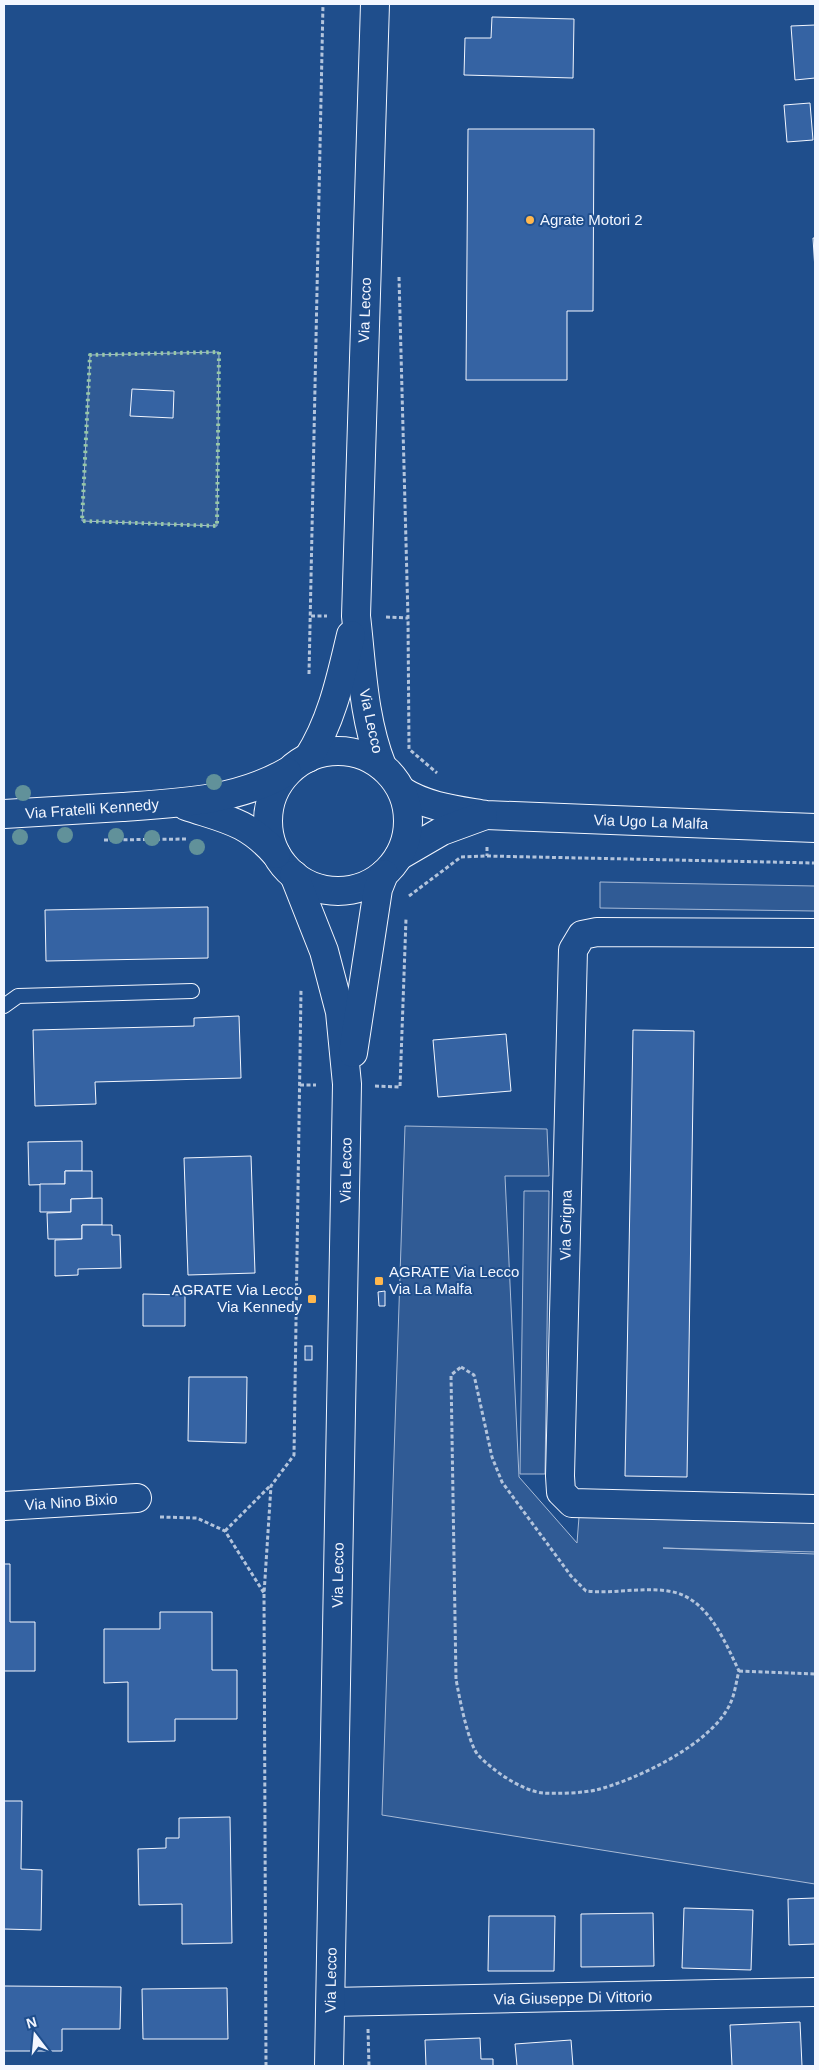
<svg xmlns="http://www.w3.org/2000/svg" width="819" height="2070" viewBox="0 0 819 2070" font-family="Helvetica,sans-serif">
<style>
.built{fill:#305b95;stroke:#a8bbd7}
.building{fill:#3563a3;stroke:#f2f6ff}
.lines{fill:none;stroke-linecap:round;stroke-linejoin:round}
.service-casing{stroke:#f2f6ff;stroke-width:16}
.minor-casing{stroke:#f2f6ff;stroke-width:30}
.tertiary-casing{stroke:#f2f6ff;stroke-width:30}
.path{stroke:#b3c4dc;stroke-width:3;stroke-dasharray:4 2.5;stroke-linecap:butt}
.service{stroke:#1f4e8c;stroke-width:14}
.minor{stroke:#1f4e8c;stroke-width:28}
.tertiary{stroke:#1f4e8c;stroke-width:28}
.hedge{stroke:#97c8a6;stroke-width:4;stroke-dasharray:2.5 4;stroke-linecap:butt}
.tree{fill:#61919a}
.poi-dot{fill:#ffb74d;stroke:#1f4e8c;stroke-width:2}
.labels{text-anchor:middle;stroke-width:4;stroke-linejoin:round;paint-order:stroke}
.poi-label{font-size:15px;fill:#f2f6ff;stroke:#1f4e8c;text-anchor:start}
.street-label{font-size:15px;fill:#f2f6ff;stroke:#1f4e8c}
</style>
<rect width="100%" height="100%" fill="#1f4e8c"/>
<!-- built -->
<g class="built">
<polygon points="219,352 217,526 82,521 90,355"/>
<polygon points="600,882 815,886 815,911 600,908"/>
<polygon points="405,1126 547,1129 549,1176 505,1176 519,1477 577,1543 579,1517 815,1522 815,1552 663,1548 815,1554 815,1884 382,1815"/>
<polygon points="524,1191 549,1191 545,1474 520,1474"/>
</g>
<!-- building -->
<g class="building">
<polygon points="492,17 574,19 573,78 464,75 465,38 491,38"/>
<polygon points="815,25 815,78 795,80 791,26"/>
<polygon points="810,103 813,140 787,142 784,105"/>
<polygon points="468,129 594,129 593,311 567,311 567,380 466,380"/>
<polygon points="813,238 815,238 815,270"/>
<polygon points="132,389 174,391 173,418 130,416"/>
<polygon points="208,907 208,958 46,961 45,910"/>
<polygon points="239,1016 241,1078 95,1082 96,1104 35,1106 33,1030 194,1026 194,1018"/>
<polygon points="633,1030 694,1031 687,1477 625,1476"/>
<polygon points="506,1034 511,1091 438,1097 433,1040"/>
<polygon points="82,1141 82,1171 65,1171 65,1184 29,1185 28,1142"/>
<polygon points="251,1156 255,1273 188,1275 184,1158"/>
<polygon points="65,1171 92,1171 92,1198 71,1199 71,1212 40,1212 40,1184 65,1184"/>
<polygon points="102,1198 102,1225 82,1225 82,1239 48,1239 47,1213 71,1212 71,1199"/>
<polygon points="82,1225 112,1225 112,1235 120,1235 121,1268 78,1269 78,1275 55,1276 55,1240 82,1239"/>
<polygon points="385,1291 385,1306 379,1306 378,1292"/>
<polygon points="143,1294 185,1295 185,1326 143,1326"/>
<rect x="305" y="1346" width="7" height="14"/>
<polygon points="189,1377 247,1377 246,1443 188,1441"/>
<polygon points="4,1564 10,1564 10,1622 35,1622 35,1671 4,1671"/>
<polygon points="160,1612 212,1612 212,1670 237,1670 237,1719 175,1719 175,1741 128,1742 128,1682 104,1683 104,1629 160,1629"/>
<polygon points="4,1801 22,1801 21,1869 42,1870 41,1930 4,1929"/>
<polygon points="230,1817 232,1943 182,1944 182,1904 139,1905 138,1849 166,1848 166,1838 179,1838 179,1818"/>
<polygon points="815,1898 815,1944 789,1945 788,1899"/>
<polygon points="684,1908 753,1910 751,1970 682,1968"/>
<polygon points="653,1913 654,1966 581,1967 581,1914"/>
<polygon points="489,1916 555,1916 554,1971 488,1971"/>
<polygon points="4,1986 121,1987 120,2029 62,2029 62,2051 4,2051"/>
<polygon points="227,1988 228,2039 143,2039 142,1989"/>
<polygon points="800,2022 802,2066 732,2066 730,2025"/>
<polygon points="480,2038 481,2059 493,2059 493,2066 426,2066 425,2040"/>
<polygon points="571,2040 573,2066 517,2066 515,2044"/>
</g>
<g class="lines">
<!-- service casing -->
<g class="service-casing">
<polyline id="service" points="4,1006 18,996 192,991"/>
</g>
<!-- minor casing -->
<g class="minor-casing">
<g id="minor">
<path d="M402,791C427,807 457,810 486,815L815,828"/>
<polyline points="399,856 442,831 483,816"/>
<polyline points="815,933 597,932 582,935 573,950 560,1476 561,1492 572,1503 815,1509"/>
<polyline points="4,1506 137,1498"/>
<polyline points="331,2002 815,1992"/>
</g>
</g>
<!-- tertiary casing -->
<g class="tertiary-casing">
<g id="tertiary">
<path d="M375,4L356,616C362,667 363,718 382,766"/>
<circle cx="338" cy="821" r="70"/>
<path d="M308,758C332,721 341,677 351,635"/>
<path d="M186,806C225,819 247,821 276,854"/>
<path d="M4,814C43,812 82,809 122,807C179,803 236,801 287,772"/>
<polyline points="294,875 324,951 340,1012 347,1084 329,2066"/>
<polyline points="353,1053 378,889 384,874"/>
</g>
</g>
<!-- path -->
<g class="path">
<polyline points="399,277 408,618 409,749 437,773"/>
<polyline points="311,616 327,616"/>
<polyline points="386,617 408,618"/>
<polyline points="309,674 323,4"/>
<polyline points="104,840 186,839"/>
<polyline points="487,847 487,856"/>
<polyline points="409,896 461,857 487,856 815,863"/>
<polyline points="300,1085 316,1085"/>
<polyline points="375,1086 400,1087 406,919"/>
<path d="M461,1367L474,1375L492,1457L502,1482L571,1576L586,1591C613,1594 642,1587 668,1591C707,1596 724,1640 739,1671C736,1682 735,1694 730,1704C712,1744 636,1780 596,1790C583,1793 556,1794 543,1793C522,1791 492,1770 478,1755C468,1743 459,1696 456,1679L451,1375Z"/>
<polyline points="160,1517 197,1518 225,1531 264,1593"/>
<polyline points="225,1531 270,1486"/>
<polyline points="739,1671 815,1674"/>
<polyline points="368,2029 369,2066"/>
<polyline points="266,2066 264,1594 271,1486 294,1455 301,990"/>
</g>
<!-- service -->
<use href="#service" class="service"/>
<!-- minor -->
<use href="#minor" class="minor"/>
<!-- tertiary -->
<use href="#tertiary" class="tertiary"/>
<!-- hedge -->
<polygon class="hedge" points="219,352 217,526 82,521 90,355"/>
</g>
<!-- trees -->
<g class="tree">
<circle cx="214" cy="782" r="8"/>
<circle cx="23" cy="793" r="8"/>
<circle cx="65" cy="835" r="8"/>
<circle cx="116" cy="836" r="8"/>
<circle cx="20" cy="837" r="8"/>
<circle cx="152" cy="838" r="8"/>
<circle cx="197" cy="847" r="8"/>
</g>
<!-- markers -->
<g class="poi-dot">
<circle cx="530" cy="220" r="5"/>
<rect x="374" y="1276" width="10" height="10" rx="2.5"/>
<rect x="307" y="1294" width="10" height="10" rx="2.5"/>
</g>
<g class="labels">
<!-- poi labels -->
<g class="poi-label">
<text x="540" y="225">Agrate Motori 2</text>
<text x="389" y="1277">AGRATE Via Lecco<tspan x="389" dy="17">Via La Malfa</tspan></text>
<text x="302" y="1295" text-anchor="end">AGRATE Via Lecco<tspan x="302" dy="17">Via Kennedy</tspan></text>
</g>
<!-- street labels -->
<g class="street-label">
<text transform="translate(365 310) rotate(-88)" y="5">Via Lecco</text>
<text transform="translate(371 721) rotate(78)" y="5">Via Lecco</text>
<text transform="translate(92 809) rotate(-4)" y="5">Via Fratelli Kennedy</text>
<text transform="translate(651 822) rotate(2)" y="5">Via Ugo La Malfa</text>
<text transform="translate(346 1170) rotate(-89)" y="5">Via Lecco</text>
<text transform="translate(566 1225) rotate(-89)" y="5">Via Grigna</text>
<text transform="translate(71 1502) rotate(-4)" y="5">Via Nino Bixio</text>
<text transform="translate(338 1575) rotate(-89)" y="5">Via Lecco</text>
<text transform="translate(331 1980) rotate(-89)" y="5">Via Lecco</text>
<text transform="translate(573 1998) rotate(-1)" y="5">Via Giuseppe Di Vittorio</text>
</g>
</g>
<!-- border -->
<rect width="819" height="2070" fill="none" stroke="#f2f6ff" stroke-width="10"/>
<!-- north arrow -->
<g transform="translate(35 2035) rotate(344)" stroke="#1f4e8c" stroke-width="4" paint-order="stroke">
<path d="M0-4L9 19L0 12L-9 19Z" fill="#f2f6ff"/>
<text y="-8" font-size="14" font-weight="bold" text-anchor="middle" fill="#f2f6ff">N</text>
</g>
</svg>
